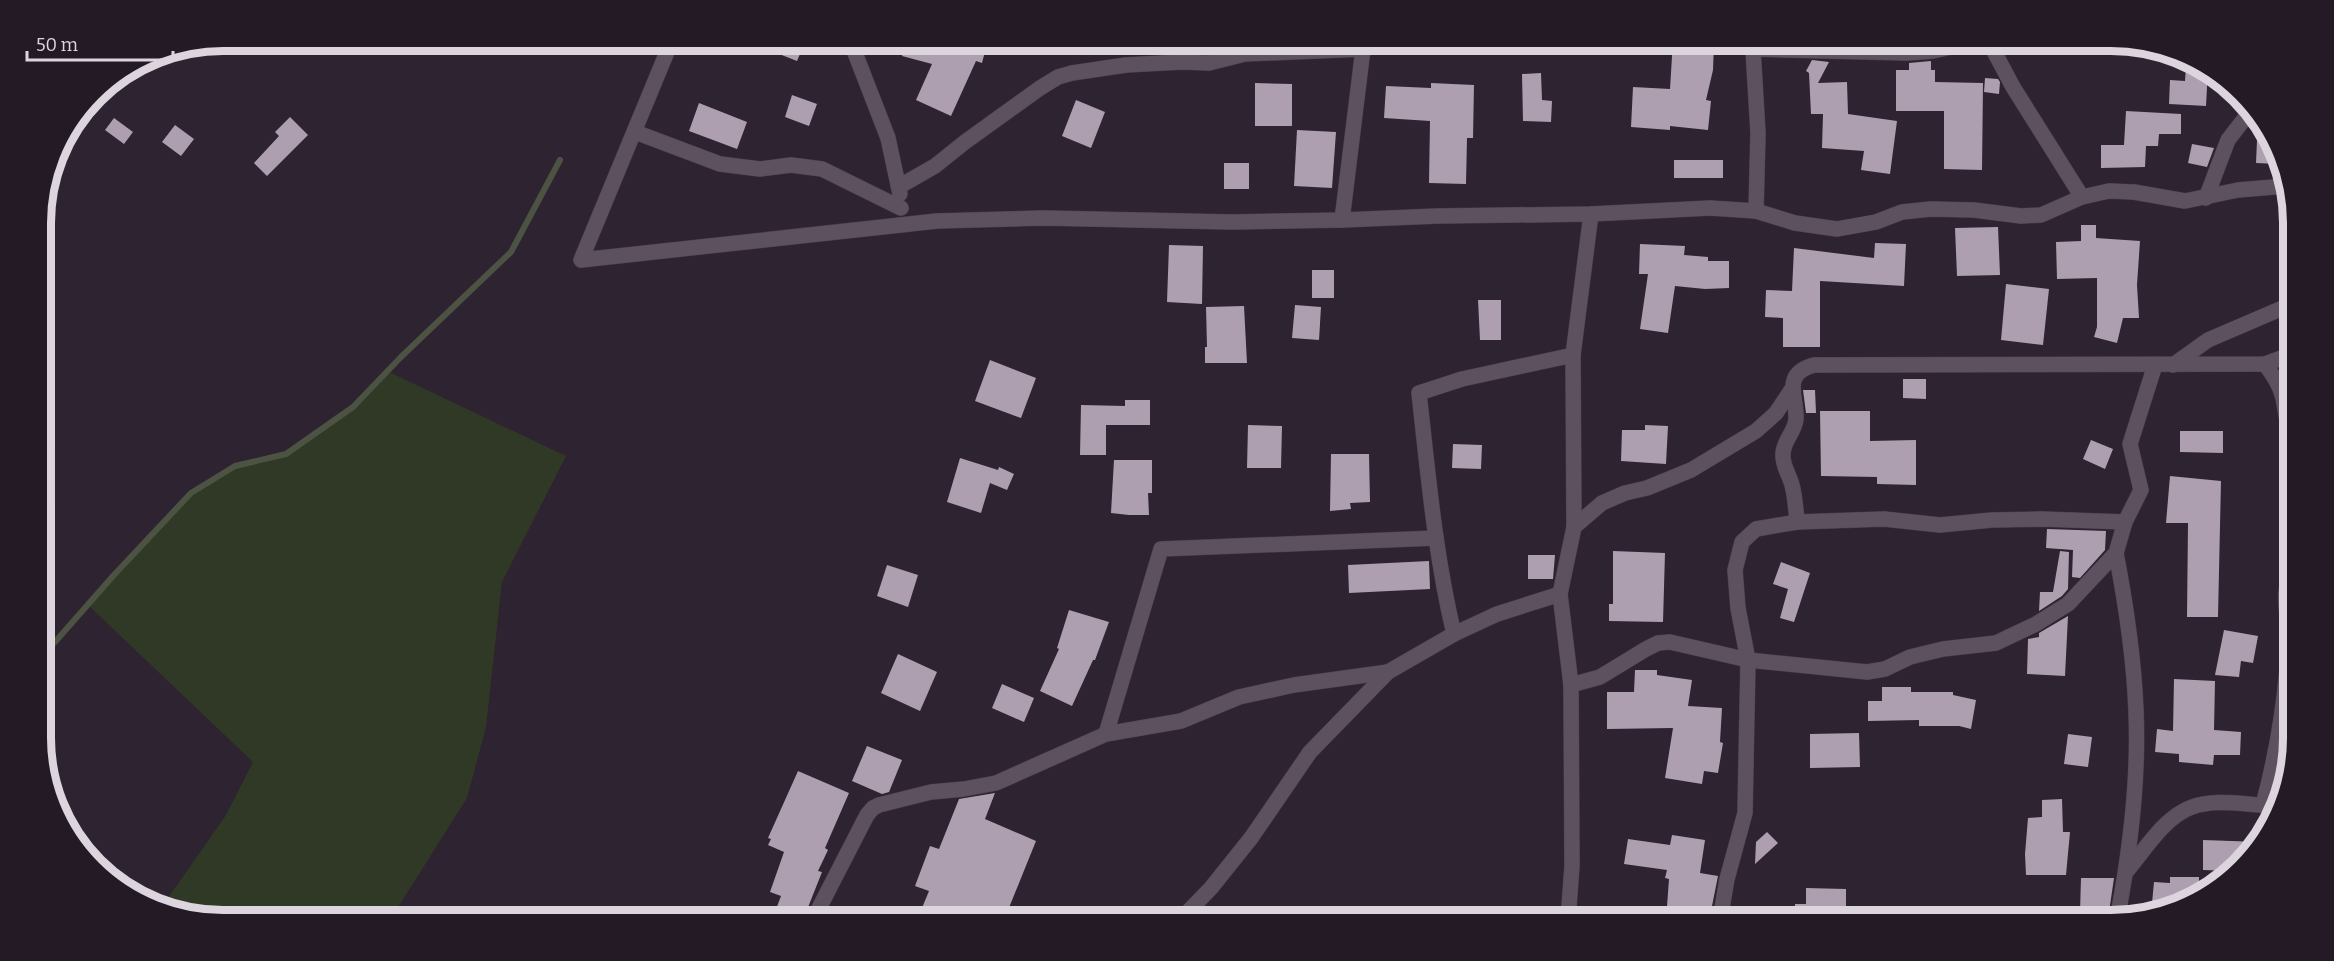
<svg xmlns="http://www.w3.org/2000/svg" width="2334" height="961" viewBox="0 0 2334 961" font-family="Bitter,serif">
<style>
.green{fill:#303926}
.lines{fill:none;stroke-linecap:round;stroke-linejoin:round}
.stream{stroke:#4d5343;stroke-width:6}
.building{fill:#ad9faf}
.street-casing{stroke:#49404b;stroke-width:16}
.street{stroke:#5d515f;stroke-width:15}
.rim{fill:none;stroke:#dcd5dd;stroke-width:8}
</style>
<rect width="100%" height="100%" fill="#2e2330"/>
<!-- green -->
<polygon class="green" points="387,371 566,456 502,582 486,727 467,798 390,920 223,920 164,911 161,908 226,815 253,762 88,605 191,493 235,466 286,454 353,407"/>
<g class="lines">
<!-- stream -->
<polyline class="stream" points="43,651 55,642 113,576 191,493 235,466 286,454 353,407 401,357 511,252 560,160"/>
</g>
<!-- building -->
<g class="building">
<polygon points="779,40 806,40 797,61 774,52"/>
<polygon points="907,40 988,40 982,63 976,61 951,116 916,100 932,64 902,56"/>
<polygon points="1673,40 1714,43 1713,70 1706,100 1711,101 1708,130 1670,126 1670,130 1631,127 1633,87 1670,89"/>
<polygon points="1812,60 1829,62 1818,83 1847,82 1848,114 1897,121 1890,174 1861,170 1864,151 1822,148 1823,114 1811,114 1809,73 1806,71"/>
<polygon points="1931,61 1931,70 1935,70 1935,82 1983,83 1982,170 1944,169 1944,111 1896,111 1896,70 1909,70 1909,63"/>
<polygon points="2186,66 2208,69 2206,106 2169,104 2170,80 2185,81"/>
<polygon points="1541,73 1542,100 1552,101 1551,122 1523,121 1522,74"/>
<polygon points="1985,78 1998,79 2000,82 1999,94 1984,92"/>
<polygon points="1255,83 1292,84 1292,126 1255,126"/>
<polygon points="1431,83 1474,85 1473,138 1467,138 1466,184 1429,183 1430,121 1384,118 1386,86 1431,88"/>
<polygon points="792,95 817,104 809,126 785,117"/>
<polygon points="1076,100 1105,112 1091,148 1062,136"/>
<polygon points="699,103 747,122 737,149 689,131"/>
<polygon points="2126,111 2181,114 2181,134 2159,134 2158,146 2146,146 2145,167 2101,168 2101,145 2124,145"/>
<polygon points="290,117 308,135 267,176 254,163 279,136 275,132"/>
<polygon points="2258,117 2270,147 2277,164 2256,163"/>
<polygon points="114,118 133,132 124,144 105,130"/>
<polygon points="175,125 194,139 181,156 162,142"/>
<polygon points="1297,130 1336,132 1332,188 1294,186"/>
<polygon points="2192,144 2214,148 2207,167 2188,163"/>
<rect x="1674" y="160" width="49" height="18"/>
<rect x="1224" y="163" width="25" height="26"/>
<polygon points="2081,225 2096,225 2096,238 2140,241 2137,285 2139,318 2123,318 2117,343 2094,337 2097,327 2097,278 2057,279 2056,242 2081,241"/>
<polygon points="1998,227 2000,275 1957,276 1955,228"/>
<polygon points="1875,243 1906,244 1904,286 1820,281 1820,347 1783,347 1783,318 1765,317 1766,290 1792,291 1794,248 1874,258"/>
<polygon points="1640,244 1685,246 1684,255 1708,257 1708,261 1729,261 1729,288 1705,289 1675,286 1668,333 1640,329 1648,274 1639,274"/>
<polygon points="1169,245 1203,246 1202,304 1167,302"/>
<rect x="1312" y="270" width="22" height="28"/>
<polygon points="2006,284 2049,289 2043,345 2001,340"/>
<polygon points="1478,300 1501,300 1501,340 1480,340"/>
<polygon points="1295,305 1321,307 1319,340 1292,338"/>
<polygon points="1244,306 1247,363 1205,363 1205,347 1207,347 1206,307"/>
<polygon points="990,360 1036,378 1021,418 975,401"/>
<polygon points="1903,379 1926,379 1926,399 1903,398"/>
<polygon points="1803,390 1815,390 1816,413 1806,413"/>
<polygon points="1125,400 1150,400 1150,425 1106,425 1106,455 1080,455 1081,405 1125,406"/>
<polygon points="1820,411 1870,411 1870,441 1916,440 1916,485 1877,484 1877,477 1821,476"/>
<polygon points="1248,425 1282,426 1281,468 1247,468"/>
<polygon points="1645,425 1668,426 1666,464 1621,461 1622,430 1645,430"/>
<polygon points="2180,431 2223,431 2223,453 2180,452"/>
<polygon points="2091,440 2113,449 2105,469 2083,459"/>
<polygon points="1453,444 1482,445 1481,469 1452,468"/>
<polygon points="1331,454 1369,454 1370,502 1350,503 1351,509 1330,511"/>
<polygon points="960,458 998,470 999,467 1014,474 1007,490 990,483 981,513 947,502"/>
<polygon points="1114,460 1152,460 1152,493 1148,493 1149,515 1129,515 1111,513"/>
<polygon points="2170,476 2221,481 2218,617 2187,617 2188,523 2166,523"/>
<polygon points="2047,529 2106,531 2105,550 2080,578 2072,577 2073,550 2046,548"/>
<polygon points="1613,551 1665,553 1663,622 1609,621 1609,604 1613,604"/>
<polygon points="2060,551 2069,552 2068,589 2062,596 2039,611 2040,592 2053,592"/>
<polygon points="1528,555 1555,555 1553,579 1528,579"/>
<polygon points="1429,561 1430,589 1349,593 1348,565"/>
<polygon points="1781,562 1810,573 1794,622 1780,618 1788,589 1773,584"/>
<polygon points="887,565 918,575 908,607 877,596"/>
<polygon points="1069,610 1109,622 1095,660 1093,660 1072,706 1040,691 1059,649 1057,648"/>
<polygon points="2068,616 2065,676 2027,674 2028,639 2039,637 2039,633"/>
<polygon points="2224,630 2258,636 2253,663 2241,661 2239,677 2215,675"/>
<polygon points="898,654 937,672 920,711 881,693"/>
<polygon points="1635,670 1657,670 1657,675 1692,680 1688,706 1722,708 1720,742 1723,743 1718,773 1704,771 1702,784 1665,778 1673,728 1607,729 1607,692 1634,692"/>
<polygon points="2174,679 2215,681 2214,730 2241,732 2240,755 2214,755 2213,765 2179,762 2179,754 2155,752 2157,729 2173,731"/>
<polygon points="1002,684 1034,698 1024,722 992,708"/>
<polygon points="1882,687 1911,687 1911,692 1953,692 1953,695 1976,700 1971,729 1959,726 1919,726 1919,720 1868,721 1868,701 1882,701"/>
<polygon points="1859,733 1860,767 1810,768 1810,734"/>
<polygon points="2068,734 2092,737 2088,767 2064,764"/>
<polygon points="867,746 902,760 889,792 882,794 852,781"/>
<polygon points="798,771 849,793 825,848 828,850 818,871 822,872 803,920 772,920 781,896 770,892 784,852 768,845 771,839 768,838"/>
<polygon points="995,793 985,819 1036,841 1004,920 917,920 929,891 915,886 930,846 939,849 959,799"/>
<polygon points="2062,799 2063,832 2070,832 2066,875 2026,875 2025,854 2028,818 2042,817 2042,800"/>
<polygon points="1767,832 1778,843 1755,864 1756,842"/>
<polygon points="1672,835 1705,840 1700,873 1718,876 1712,906 1683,912 1682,920 1666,920 1669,879 1665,878 1667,870 1624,864 1628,839 1670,845"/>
<polygon points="2203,840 2260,842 2256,849 2234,871 2203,870"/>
<polygon points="2170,877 2199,877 2199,895 2170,911 2151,914 2154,882 2170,883"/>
<polygon points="2081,878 2114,878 2109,912 2080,912"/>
<polygon points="1806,888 1846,889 1846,920 1795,920 1795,904 1806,904"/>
</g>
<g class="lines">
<!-- street casing -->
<g class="street-casing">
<g id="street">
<polyline points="672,40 581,260 937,221 1043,218 1232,222 1342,220 1438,216 1591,214 1710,208 1756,211 1795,223 1837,229 1876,222 1902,212 1931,209 1974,210 2021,216 2041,215 2082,197 2109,191 2134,192 2185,201 2238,190 2286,186"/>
<polyline points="850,40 888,138 900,194"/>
<polyline points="1180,40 1182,62"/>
<polyline points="1988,40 2013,87 2082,197"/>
<polyline points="635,132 720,164 760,169 791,165 822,169 901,208"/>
<polyline points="900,186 935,166 965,142 1040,88 1058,77 1072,73 1126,65 1182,62 1209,63 1245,54 1363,49 1385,44 1390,40"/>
<polyline points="2206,198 2228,140 2252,109"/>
<polyline points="1756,211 1758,133 1753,49 1907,53 1933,51 1983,40"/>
<polyline points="1342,220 1363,49"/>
<path d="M2265,364C2273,375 2280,385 2283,398C2286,412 2286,424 2293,436"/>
<polyline points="2173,365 2208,340 2292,304"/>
<path d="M1797,522C1796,510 1795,496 1792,485C1789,474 1782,465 1783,454C1783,441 1795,432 1796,419C1797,396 1781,374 1814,365L2265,364L2292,354"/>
<polyline points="1574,527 1602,503 1625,493 1647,488 1691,470 1756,431 1776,413 1792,389"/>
<path d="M2116,553C2126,605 2134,658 2136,711C2139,780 2130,852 2117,920"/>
<path d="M1454,634C1435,555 1428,473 1419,393L1462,379L1573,355"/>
<polyline points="1571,685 1600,677 1646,649 1658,643 1670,642 1748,660 1867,672 1885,669 1910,657 1943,649 1996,643 2036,624 2068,604 2116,553 2125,522 2141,490 2130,444 2155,365"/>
<polyline points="1106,734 1161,549 1436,538"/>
<path d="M2126,872C2145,850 2164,817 2192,807C2214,799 2241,804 2263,805C2275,760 2283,716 2287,669C2288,657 2289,644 2289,633C2287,609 2281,592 2293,570"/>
<polyline points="813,920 867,815 873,808 879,805 931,792 964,789 996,783 1106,734 1181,721 1239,697 1294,685 1388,672 1454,634 1497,614 1560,594"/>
<polyline points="1180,920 1211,888 1251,838 1310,752 1388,672"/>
<polyline points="1568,920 1572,866 1571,685 1560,594 1574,527 1573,355 1591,214"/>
<polyline points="1720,920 1727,879 1745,813 1748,660 1738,608 1735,570 1742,542 1756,529 1797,522 1884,519 1940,525 1992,520 2042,519 2125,522"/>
</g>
</g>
<!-- street -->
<use href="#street" class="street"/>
</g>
<!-- crop -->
<path d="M0 0H2334V961H0ZM223 51H2111A172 172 0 0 1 2283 223V738A172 172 0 0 1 2111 910H223A172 172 0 0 1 51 738V223A172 172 0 0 1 223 51Z" fill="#241a26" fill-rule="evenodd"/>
<path class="rim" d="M223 51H2111A172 172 0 0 1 2283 223V738A172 172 0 0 1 2111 910H223A172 172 0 0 1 51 738V223A172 172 0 0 1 223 51Z"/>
<!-- scale -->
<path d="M27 51v9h146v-9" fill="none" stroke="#dcd5dd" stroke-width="3"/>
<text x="36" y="51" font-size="18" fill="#dcd5dd" stroke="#241a26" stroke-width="4.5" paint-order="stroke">50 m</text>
</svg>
